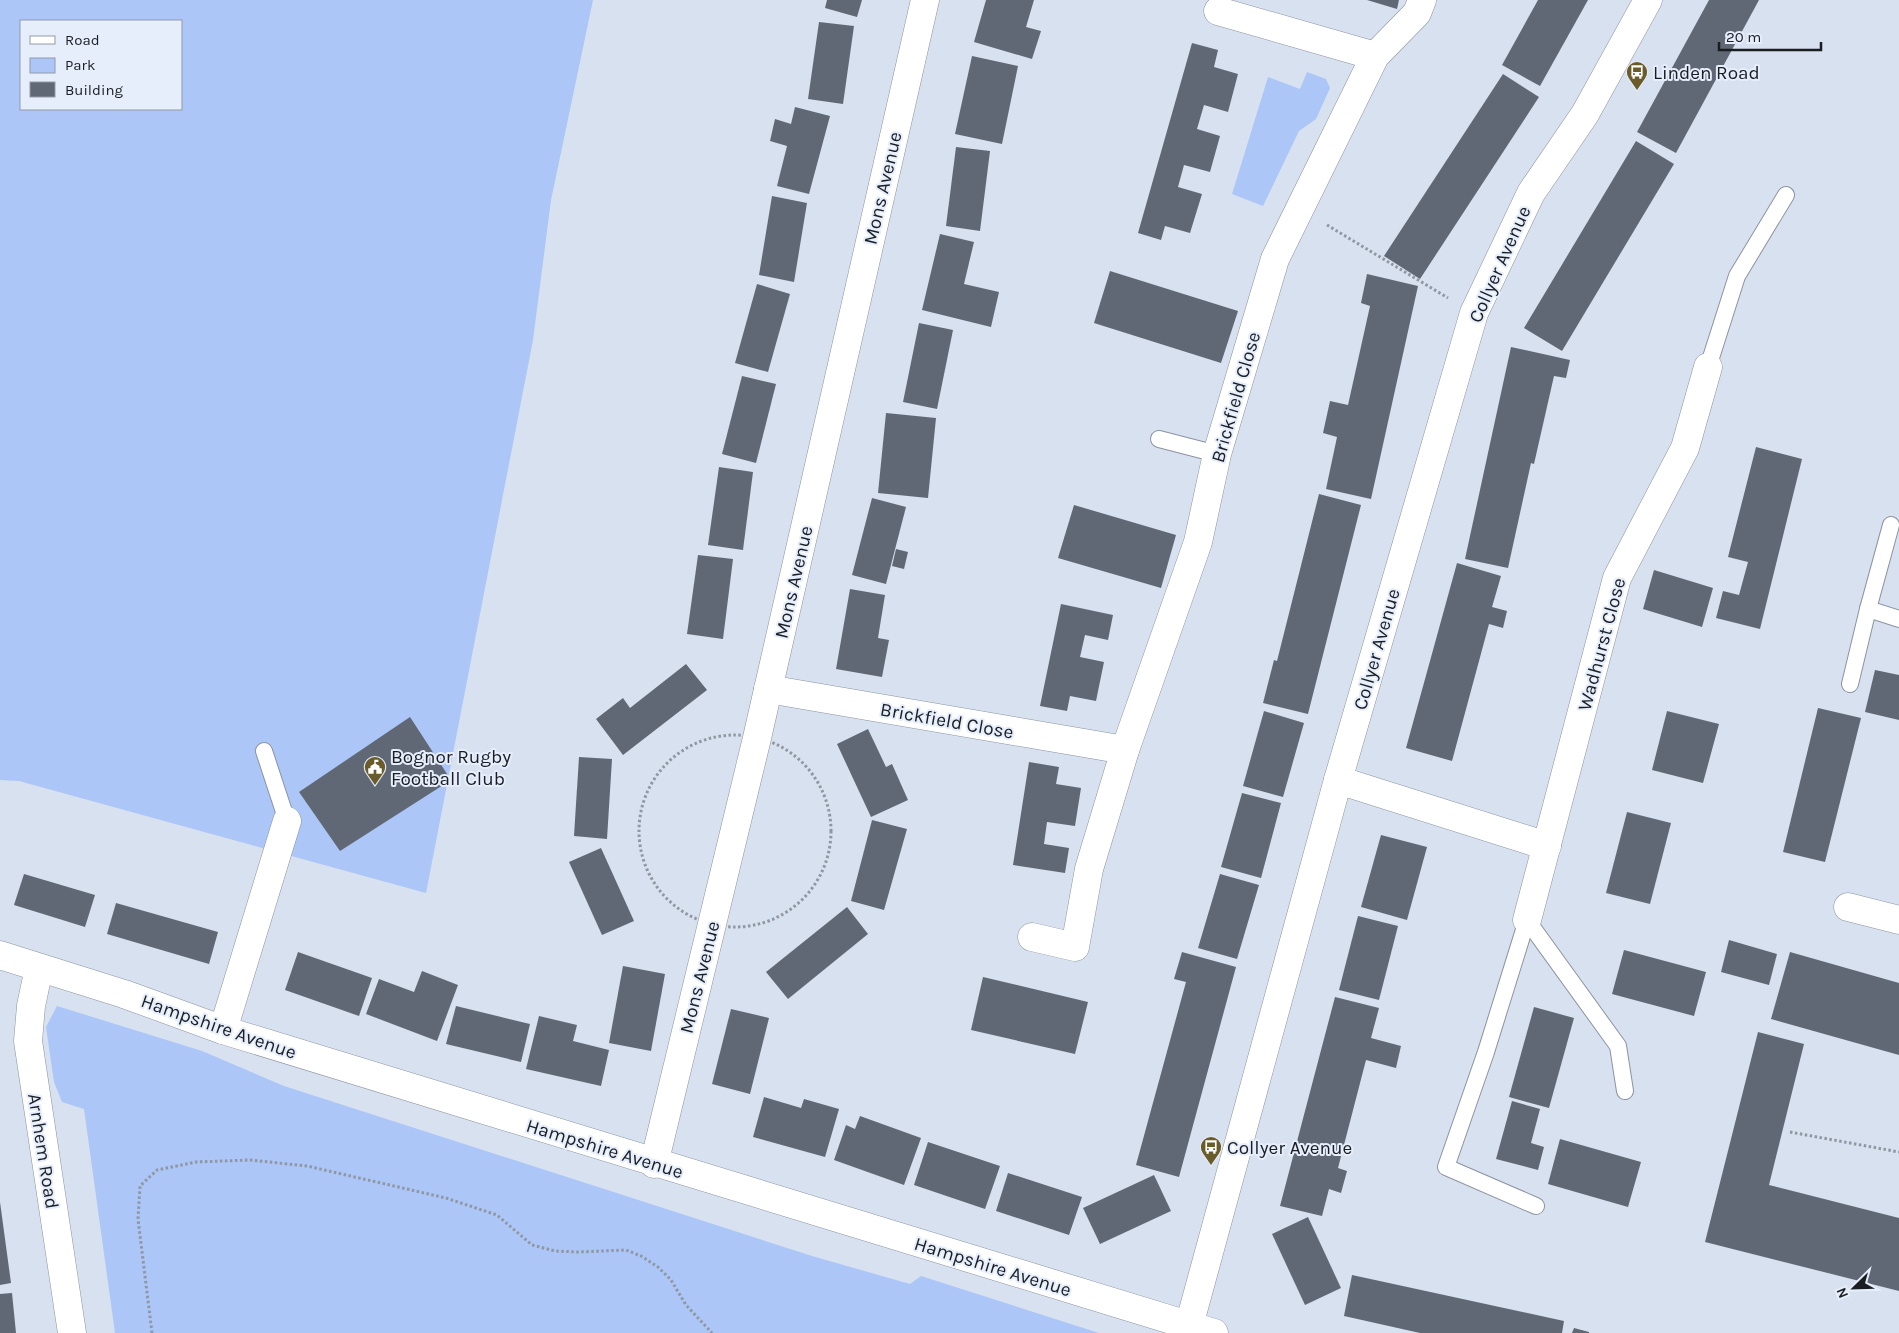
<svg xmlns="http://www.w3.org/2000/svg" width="1899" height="1333" viewBox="0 0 1899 1333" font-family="Karla,sans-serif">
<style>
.green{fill:#abc6f7;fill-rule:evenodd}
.building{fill:#616875}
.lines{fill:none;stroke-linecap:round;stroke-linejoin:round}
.lane-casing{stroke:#8c93a1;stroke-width:18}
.street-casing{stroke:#8c93a1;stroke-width:29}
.path{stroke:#9097a2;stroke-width:3;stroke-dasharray:2.5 2.5;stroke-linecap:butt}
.lane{stroke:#fff;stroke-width:16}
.street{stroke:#fff;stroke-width:28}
.labels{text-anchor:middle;stroke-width:4;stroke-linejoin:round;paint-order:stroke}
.poi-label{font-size:19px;fill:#1a1d22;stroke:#e6eefc;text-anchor:start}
.street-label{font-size:19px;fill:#1a1d22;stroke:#e6eefc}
</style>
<rect width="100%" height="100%" fill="#d8e1ef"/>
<!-- green -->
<g class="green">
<path d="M0,0H593L551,200L533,340L426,893L19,781L0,780ZM21,21H181V109H21Z"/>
<polygon points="1307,72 1326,79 1330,88 1316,119 1299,131 1263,206 1232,194 1268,77 1300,89"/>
<polygon points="57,1006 202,1051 284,1086 812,1256 910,1284 921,1276 1099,1333 115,1333 84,1109 62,1102 54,1082 46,1027"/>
</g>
<!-- building -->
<g class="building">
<polygon points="827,0 862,0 857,17 825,8"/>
<polygon points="986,0 1034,0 1026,27 1041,31 1032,59 974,42"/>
<polygon points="1367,0 1399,0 1397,9"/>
<polygon points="1538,0 1588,0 1540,86 1502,65"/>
<polygon points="1709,0 1759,0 1676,153 1637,132"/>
<polygon points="819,22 854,26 843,104 808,99"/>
<polygon points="1192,43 1218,50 1214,67 1238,74 1228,112 1204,105 1197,129 1220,136 1210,172 1184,165 1178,187 1202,194 1190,233 1165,226 1161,240 1138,233"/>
<polygon points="972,56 1018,66 1002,144 955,134"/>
<polygon points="1503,74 1539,97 1420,279 1384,256"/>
<polygon points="795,107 830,116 809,194 777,186 787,146 770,141 775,119 791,124"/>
<polygon points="1636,141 1674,164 1562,351 1524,328"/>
<polygon points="956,147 990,151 980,231 946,226"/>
<polygon points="772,196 807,203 794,282 759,275"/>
<polygon points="940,234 974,242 964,284 999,292 991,327 922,310"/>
<polygon points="1110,271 1238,311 1221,363 1094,323"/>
<polygon points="1367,274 1418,286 1371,499 1326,489 1337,437 1323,433 1330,401 1348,405 1370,306 1361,303"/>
<polygon points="757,284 790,294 768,372 735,363"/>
<polygon points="919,323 953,330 937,409 903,402"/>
<polygon points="1511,347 1570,360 1566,378 1554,376 1534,464 1531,463 1508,568 1465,559"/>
<polygon points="742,376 776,384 756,463 722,454"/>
<polygon points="886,413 936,418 928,498 878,493"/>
<polygon points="1756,447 1802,459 1760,629 1716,618 1723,591 1739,595 1748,562 1728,557"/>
<polygon points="719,467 753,472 743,550 708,545"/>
<polygon points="1319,494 1361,505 1308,714 1263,703 1274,660 1277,661"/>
<polygon points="872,498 906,507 886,584 852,575"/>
<polygon points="1074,505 1176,535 1161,588 1058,558"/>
<polygon points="896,549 908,552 904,569 892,566"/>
<polygon points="698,555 733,559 723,639 687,634"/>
<polygon points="1457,563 1501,576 1492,607 1507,611 1503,628 1489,624 1452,761 1406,748"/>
<polygon points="1654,570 1713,588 1702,627 1643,609"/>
<polygon points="850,589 885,595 878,638 889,640 882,677 836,669"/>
<polygon points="1061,604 1113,615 1108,640 1085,635 1080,657 1104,662 1096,701 1070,696 1067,711 1040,706"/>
<polygon points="686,664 707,690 623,755 596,719 623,698 630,708"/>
<polygon points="1875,670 1899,675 1899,720 1865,712"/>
<polygon points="1818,708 1861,718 1825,862 1783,852"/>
<polygon points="1264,711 1304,723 1283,797 1243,786"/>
<polygon points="1667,711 1719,724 1703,783 1652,770"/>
<polygon points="410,717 451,780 340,851 299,792"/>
<polygon points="868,729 886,767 892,764 908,800 871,817 837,744"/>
<polygon points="579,757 612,759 607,839 574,836"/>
<polygon points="1029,762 1059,767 1056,784 1081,788 1075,826 1047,822 1044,844 1069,848 1065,873 1013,865"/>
<polygon points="1242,793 1281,803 1261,878 1221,867"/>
<polygon points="1627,812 1671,823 1650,904 1606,893"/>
<polygon points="872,820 907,829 884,910 851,901"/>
<polygon points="1381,835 1427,847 1407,920 1361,907"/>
<polygon points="601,848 634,921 602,935 569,862"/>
<polygon points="24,874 95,895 85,927 14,905"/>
<polygon points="1220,874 1259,885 1237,959 1198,948"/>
<polygon points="116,903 218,932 209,964 107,934"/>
<polygon points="847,907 868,934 788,999 766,972"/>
<polygon points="1358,916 1398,926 1379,1000 1339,990"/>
<polygon points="1729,940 1777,954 1769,985 1721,972"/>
<polygon points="1624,950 1706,972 1694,1016 1612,994"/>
<polygon points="298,952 372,978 359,1016 285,990"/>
<polygon points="1182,952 1236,967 1179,1177 1136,1165 1186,982 1174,979"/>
<polygon points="1790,952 1899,983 1899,1055 1771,1019"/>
<polygon points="623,966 665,974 651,1051 609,1043"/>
<polygon points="422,971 458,985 437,1041 366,1014 379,979 414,992"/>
<polygon points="983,977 1088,1002 1075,1054 971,1030"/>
<polygon points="1335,997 1379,1008 1371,1038 1401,1046 1396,1068 1366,1060 1338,1168 1347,1171 1341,1193 1329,1189 1322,1216 1280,1206"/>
<polygon points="456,1006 530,1024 521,1062 446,1044"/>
<polygon points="1534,1007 1574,1018 1549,1108 1509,1097"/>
<polygon points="731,1009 769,1018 750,1094 712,1084"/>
<polygon points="539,1016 577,1025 573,1041 609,1050 601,1086 526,1069"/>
<polygon points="1758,1032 1804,1044 1769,1185 1899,1218 1899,1291 1705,1242"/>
<polygon points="764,1097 801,1108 804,1099 839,1109 825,1157 753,1137"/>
<polygon points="1512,1101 1540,1109 1531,1143 1544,1147 1538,1170 1496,1159"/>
<polygon points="860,1116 921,1138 904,1185 834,1160 846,1125 855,1129"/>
<polygon points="1560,1139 1641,1162 1628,1207 1548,1184"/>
<polygon points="928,1142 1000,1166 985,1209 914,1185"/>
<polygon points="1008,1173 1082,1197 1069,1235 996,1211"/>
<polygon points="1154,1175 1171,1211 1100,1244 1083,1208"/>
<polygon points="0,1202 11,1283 0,1285"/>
<polygon points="1308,1217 1341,1288 1305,1305 1272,1234"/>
<polygon points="1352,1275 1564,1321 1562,1333 1420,1333 1344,1316"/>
<polygon points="12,1293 16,1333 0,1333 0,1294"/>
<polygon points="1574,1328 1589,1332 1589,1333 1572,1333"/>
</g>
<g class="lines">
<!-- lane casing -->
<g class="lane-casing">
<g id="lane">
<polyline points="1708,367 1737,276 1786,195"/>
<polyline points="1159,439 1217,454"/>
<polyline points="1868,609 1891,525"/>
<polyline points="1850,684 1868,609 1899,619"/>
<polyline points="264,751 287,821"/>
<polyline points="1527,920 1486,1052 1446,1167 1536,1206"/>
<polyline points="1527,920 1618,1046 1625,1091"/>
</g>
</g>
<!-- street casing -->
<g class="street-casing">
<g id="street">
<polyline points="1218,11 1375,56"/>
<polyline points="768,689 1125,750"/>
<polyline points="1338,780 1547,846"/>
<polyline points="1848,907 1899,920"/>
<polyline points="1527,920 1617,578 1685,448 1708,367"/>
<polyline points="1032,937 1075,947 1089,869 1125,750 1198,542 1217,454 1275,259 1375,56 1417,13 1422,0"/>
<polyline points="0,955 124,994 223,1030 1214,1333"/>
<polyline points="39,968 31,1006 28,1041 72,1333"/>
<polyline points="223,1030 287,821"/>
<polyline points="654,1164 757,738 925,0"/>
<polyline points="1187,1333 1338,780 1474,313 1531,193 1585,114 1648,0"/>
</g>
</g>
<!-- path -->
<g class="path">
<polyline points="1327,225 1448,298"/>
<circle cx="735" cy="831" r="96"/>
<polyline points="1790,1132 1899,1152"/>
<polyline points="152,1333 138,1219 140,1186 157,1170 196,1162 250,1160 307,1166 446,1198 497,1215 532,1245 555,1251 578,1252 626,1250 641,1256 658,1267 671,1280 686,1305 712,1333"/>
</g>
<!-- lane -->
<use href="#lane" class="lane"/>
<!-- street -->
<use href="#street" class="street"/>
</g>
<!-- icons -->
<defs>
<g id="bus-pin" transform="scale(1.125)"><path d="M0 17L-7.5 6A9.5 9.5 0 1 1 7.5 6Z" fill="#6a5c2a" stroke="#e6eefc"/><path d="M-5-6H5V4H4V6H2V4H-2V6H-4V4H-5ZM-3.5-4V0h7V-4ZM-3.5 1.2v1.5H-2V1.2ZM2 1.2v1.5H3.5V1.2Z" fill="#fff"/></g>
<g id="civic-pin" transform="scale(1.125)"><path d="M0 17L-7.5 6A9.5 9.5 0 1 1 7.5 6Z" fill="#6a5c2a" stroke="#e6eefc"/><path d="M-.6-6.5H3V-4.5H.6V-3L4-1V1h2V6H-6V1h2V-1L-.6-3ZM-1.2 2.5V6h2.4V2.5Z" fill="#fff"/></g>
</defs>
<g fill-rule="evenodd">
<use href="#bus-pin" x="1637" y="72"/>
<use href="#civic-pin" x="375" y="767"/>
<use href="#bus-pin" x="1211" y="1147"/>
</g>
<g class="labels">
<!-- poi labels -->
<g class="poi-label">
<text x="1653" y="79">Linden Road</text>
<text x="391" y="763">Bognor Rugby<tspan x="391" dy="22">Football Club</tspan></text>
<text x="1227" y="1154">Collyer Avenue</text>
</g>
<!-- street labels -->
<g class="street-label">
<text transform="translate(882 188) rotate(-77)" y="7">Mons Avenue</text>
<text transform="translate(1499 264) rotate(-66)" y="7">Collyer Avenue</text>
<text transform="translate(1235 397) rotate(-74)" y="7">Brickfield Close</text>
<text transform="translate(793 582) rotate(-77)" y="7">Mons Avenue</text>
<text transform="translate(1601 644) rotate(-75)" y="7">Wadhurst Close</text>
<text transform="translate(1376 649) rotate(-74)" y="7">Collyer Avenue</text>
<text transform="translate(947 720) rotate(10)" y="7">Brickfield Close</text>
<text transform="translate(699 977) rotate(-76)" y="7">Mons Avenue</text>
<text transform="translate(219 1026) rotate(19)" y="7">Hampshire Avenue</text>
<text transform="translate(605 1148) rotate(17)" y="7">Hampshire Avenue</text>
<text transform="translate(44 1151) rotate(81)" y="7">Arnhem Road</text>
<text transform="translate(993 1266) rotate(17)" y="7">Hampshire Avenue</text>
</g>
</g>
<!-- legend -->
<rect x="20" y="20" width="162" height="90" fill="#e6eefc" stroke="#949aa5"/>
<rect x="30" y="36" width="25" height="8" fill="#ffffff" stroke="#949aa5"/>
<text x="65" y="45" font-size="15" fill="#1a1d22">Road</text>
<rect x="30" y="58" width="25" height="15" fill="#abc6f7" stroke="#949aa5"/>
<text x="65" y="70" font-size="15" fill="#1a1d22">Park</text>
<rect x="30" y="82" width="25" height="15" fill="#616875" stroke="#949aa5"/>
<text x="65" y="95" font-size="15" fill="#1a1d22">Building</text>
<!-- north arrow -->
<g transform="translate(1854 1288) rotate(247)" stroke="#e6eefc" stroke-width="4" paint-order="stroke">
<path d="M0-4L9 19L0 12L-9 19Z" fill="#1a1d22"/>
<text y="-8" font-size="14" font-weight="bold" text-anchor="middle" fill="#1a1d22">N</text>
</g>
<!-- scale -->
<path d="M1719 42v8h102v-8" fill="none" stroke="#1a1d22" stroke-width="2.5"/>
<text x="1726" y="42" font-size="15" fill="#1a1d22" stroke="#e6eefc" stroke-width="4" paint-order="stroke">20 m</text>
</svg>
